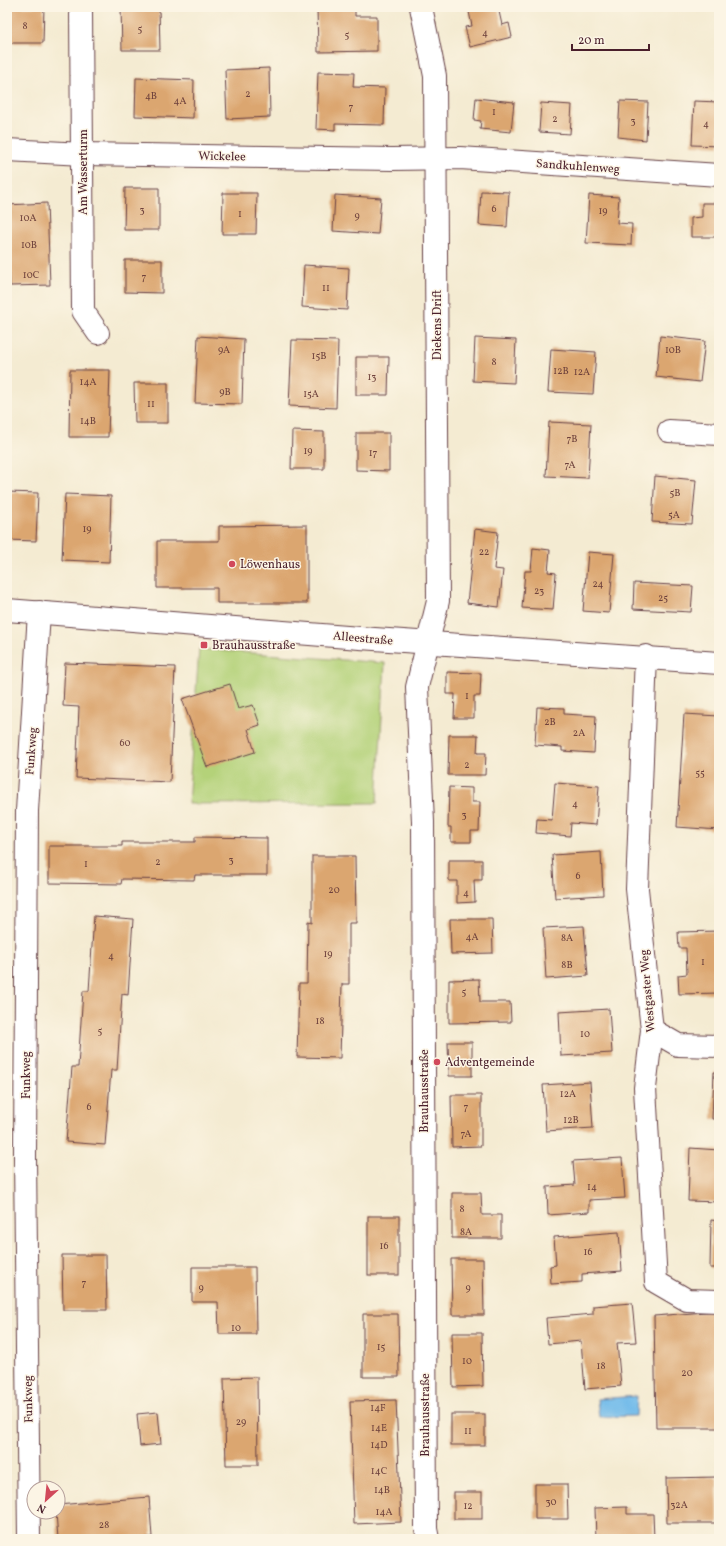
<svg xmlns="http://www.w3.org/2000/svg" width="726" height="1546" viewBox="0 0 726 1546" font-family="Vollkorn,serif">
<style>
.green{fill:#b4d279;stroke:#7f7852}
.water{fill:#72bbea;stroke:#5e6d8a}
.building{fill:#dba670}
.lines{fill:none;stroke-linecap:round;stroke-linejoin:round}
.minor-casing{stroke:#643e44;stroke-width:24}
.major-casing{stroke:#643e44;stroke-width:24}
.minor{stroke:#fff;stroke-width:22}
.major{stroke:#fff;stroke-width:22}
.poi-dot{fill:#d1495b;stroke:#fcf5e5;stroke-width:1.5}
.labels{text-anchor:middle;stroke-width:3;stroke-linejoin:round;paint-order:stroke}
.number-label{font-size:10px;fill:#6e413c}
.street-label{font-size:12px;fill:#4a1f2b;stroke:#fcf5e5}
.poi-label{font-size:12px;fill:#4a1f2b;stroke:#fcf5e5;text-anchor:start}
</style>
<rect width="100%" height="100%" fill="#fcf5e5"/>
<filter id="ink" filterUnits="userSpaceOnUse"><feTurbulence type="fractalNoise" baseFrequency=".025" numOctaves="2"/><feDisplacementMap in="SourceGraphic" scale="8" xChannelSelector="R" yChannelSelector="G"/><feConvolveMatrix kernelMatrix="1 2 1 2 8 2 1 2 1" color-interpolation-filters="sRGB"/></filter>
<filter id="wash" filterUnits="userSpaceOnUse"><feTurbulence type="fractalNoise" baseFrequency=".012" numOctaves="4" result="noise"/><feDisplacementMap in="SourceGraphic" scale="16" xChannelSelector="R" yChannelSelector="G"/><feGaussianBlur stdDeviation="0.9" result="paint"/><feColorMatrix in="noise" values="0 0 0 0 0 0 0 0 0 0 0 0 0 0 0 0 0 1.4 0 .05"/><feComposite in="paint" operator="in"/></filter>
<g filter="url(#wash)">
<rect width="100%" height="100%" fill="#f4ebd2"/>
<!-- green -->
<polygon class="green" points="199,649 385,663 377,803 188,804"/>
<!-- water -->
<polygon class="water" points="637,1396 636,1416 599,1417 597,1399"/>
<g id="blocks">
<!-- building -->
<g class="building">
<polygon points="7,7 44,7 43,43 7,43"/>
<polygon points="121,7 159,7 160,50 122,50"/>
<polygon points="317,7 355,7 355,16 377,16 377,51 318,52"/>
<polygon points="468,7 498,7 502,25 509,23 512,37 470,47 465,27 472,26"/>
<polygon points="269,68 270,117 227,119 225,70"/>
<polygon points="318,72 354,73 353,87 385,88 384,125 335,124 335,130 316,129"/>
<polygon points="136,78 194,80 193,118 135,116"/>
<polygon points="476,98 514,102 511,132 480,129 481,121 474,120"/>
<polygon points="620,101 648,102 646,140 618,137"/>
<polygon points="694,101 719,102 719,146 692,145"/>
<polygon points="541,103 572,105 570,134 539,132"/>
<polygon points="125,188 159,188 159,230 124,230"/>
<polygon points="481,191 509,192 507,227 479,225"/>
<polygon points="223,193 257,193 256,234 222,234"/>
<polygon points="335,195 381,198 378,234 333,231"/>
<polygon points="589,195 619,197 617,223 632,224 631,245 586,243"/>
<polygon points="47,203 50,285 10,286 7,205"/>
<polygon points="702,203 719,203 719,237 691,237 691,218 702,217"/>
<polygon points="125,260 162,260 162,293 125,292"/>
<polygon points="304,265 349,268 347,310 302,307"/>
<polygon points="198,336 244,339 242,404 195,403"/>
<polygon points="660,336 705,341 700,382 656,377"/>
<polygon points="475,338 516,340 514,383 473,381"/>
<polygon points="292,340 338,341 336,408 289,406"/>
<polygon points="551,349 596,352 593,394 548,392"/>
<polygon points="356,357 389,357 388,395 356,395"/>
<polygon points="70,370 110,370 108,437 69,437"/>
<polygon points="134,383 168,383 168,423 135,423"/>
<polygon points="549,422 591,424 588,478 546,476"/>
<polygon points="292,431 324,432 324,469 291,469"/>
<polygon points="356,433 389,433 389,471 356,470"/>
<polygon points="655,476 696,480 692,524 652,522"/>
<polygon points="7,492 38,493 36,541 7,540"/>
<polygon points="65,494 111,496 109,562 62,560"/>
<polygon points="307,525 307,603 217,603 217,588 157,588 157,541 219,541 219,526"/>
<polygon points="475,529 498,532 494,569 503,570 499,607 467,603"/>
<polygon points="533,548 550,550 548,572 556,573 553,610 522,608 525,571 531,571"/>
<polygon points="588,552 614,554 609,613 583,611"/>
<polygon points="634,583 693,586 691,612 633,609"/>
<polygon points="65,663 175,667 170,782 76,778 79,707 63,706"/>
<polygon points="447,672 481,673 480,696 474,696 474,718 454,718 455,694 447,694"/>
<polygon points="230,684 238,709 253,705 260,725 248,729 255,752 207,767 182,699"/>
<polygon points="537,707 564,708 564,714 596,716 594,753 562,751 562,747 535,745"/>
<polygon points="684,714 719,716 719,830 677,827"/>
<polygon points="449,735 478,735 477,753 486,753 485,775 448,775"/>
<polygon points="555,783 599,786 596,825 571,823 570,836 536,833 537,819 552,820"/>
<polygon points="449,787 472,788 472,802 480,802 479,831 471,831 471,842 451,842 451,827 448,827"/>
<polygon points="195,837 267,838 267,875 195,875 194,880 122,879 121,884 49,883 49,846 122,846 122,842 195,842"/>
<polygon points="601,852 603,895 555,898 552,855"/>
<polygon points="312,856 355,856 356,923 349,923 349,984 342,984 340,1058 297,1057 299,983 307,983 308,922 312,923"/>
<polygon points="449,860 482,860 482,880 474,880 475,902 457,903 457,881 449,881"/>
<polygon points="94,916 133,919 128,995 122,994 117,1070 111,1070 105,1145 66,1142 72,1067 78,1067 83,991 89,991"/>
<polygon points="450,919 492,919 493,953 451,954"/>
<polygon points="584,926 588,976 546,979 543,928"/>
<polygon points="719,931 719,993 679,994 678,975 687,974 686,948 679,948 678,932"/>
<polygon points="479,979 480,1002 510,1002 511,1022 449,1023 449,980"/>
<polygon points="609,1009 612,1053 561,1056 559,1012"/>
<polygon points="448,1042 472,1042 472,1076 449,1076"/>
<polygon points="714,1072 719,1072 719,1119 712,1119"/>
<polygon points="590,1082 593,1128 546,1131 543,1085"/>
<polygon points="451,1095 481,1095 481,1146 452,1147"/>
<polygon points="690,1148 719,1150 719,1202 688,1201"/>
<polygon points="622,1158 625,1198 589,1200 589,1212 548,1215 547,1187 575,1185 573,1161"/>
<polygon points="452,1193 481,1193 482,1215 501,1215 501,1238 452,1238"/>
<rect x="368" y="1216" width="31" height="59"/>
<polygon points="711,1220 719,1221 719,1268 710,1268"/>
<polygon points="619,1232 622,1271 582,1274 582,1282 551,1284 550,1266 556,1265 554,1237"/>
<polygon points="62,1255 106,1255 107,1310 63,1310"/>
<polygon points="451,1259 483,1259 484,1315 452,1315"/>
<polygon points="192,1267 255,1267 256,1334 219,1334 218,1302 192,1302"/>
<polygon points="632,1303 636,1342 617,1343 621,1386 585,1389 581,1341 548,1344 546,1318 593,1314 593,1306"/>
<polygon points="719,1311 719,1428 656,1428 654,1316"/>
<polygon points="363,1314 398,1314 399,1377 363,1377"/>
<polygon points="452,1333 482,1333 483,1386 453,1387"/>
<polygon points="257,1377 258,1465 226,1465 224,1378"/>
<polygon points="396,1400 401,1522 354,1524 350,1401"/>
<polygon points="158,1412 161,1444 140,1446 137,1414"/>
<rect x="451" y="1414" width="34" height="31"/>
<polygon points="717,1477 718,1523 667,1523 666,1478"/>
<polygon points="535,1484 567,1484 568,1519 535,1519"/>
<rect x="454" y="1492" width="28" height="27"/>
<polygon points="149,1497 152,1537 124,1539 58,1539 56,1512 58,1512 58,1505"/>
<polygon points="627,1507 627,1514 653,1514 654,1539 596,1539 595,1508"/>
</g>
</g>
</g>
<g filter="url(#ink)">
<use href="#blocks" fill-opacity="0" stroke="#643e44" stroke-width="1"/>
<g class="lines">
<!-- minor casing -->
<g class="minor-casing">
<g id="minor">
<polyline points="81,7 83,311 98,333"/>
<polyline points="421,7 435,76 438,601 417,687 423,822 426,1529 428,1539"/>
<polyline points="7,150 83,154 392,159 460,158 719,175"/>
<polyline points="669,431 719,434"/>
<polyline points="646,656 637,889 652,1030 645,1088 656,1282 687,1300 719,1301"/>
<polyline points="652,1030 678,1045 719,1046"/>
<polyline points="29,1539 25,1156 27,811 39,612"/>
</g>
</g>
<!-- major casing -->
<g class="major-casing">
<polyline id="major" points="7,610 360,638 719,663"/>
</g>
<!-- minor -->
<use href="#minor" class="minor"/>
<!-- major -->
<use href="#major" class="major"/>
</g>
</g>
<!-- markers -->
<g class="poi-dot">
<circle cx="232" cy="564" r="4"/>
<rect x="200" y="641" width="8" height="8" rx="2"/>
<circle cx="437" cy="1062" r="4"/>
</g>
<g class="labels">
<!-- number labels -->
<g class="number-label">
<text x="25" y="29">8</text>
<text x="140" y="32">5</text>
<text x="485" y="36">4</text>
<text x="347" y="38">5</text>
<text x="248" y="97">2</text>
<text x="151" y="99">4B</text>
<text x="180" y="104">4A</text>
<text x="351" y="110">7</text>
<text x="494" y="115">1</text>
<text x="555" y="122">2</text>
<text x="633" y="124">3</text>
<text x="706" y="127">4</text>
<text x="494" y="212">6</text>
<text x="142" y="213">3</text>
<text x="603" y="214">19</text>
<text x="240" y="217">1</text>
<text x="357" y="219">9</text>
<text x="28" y="221">10A</text>
<text x="29" y="248">10B</text>
<text x="31" y="278">10C</text>
<text x="144" y="280">7</text>
<text x="326" y="291">11</text>
<text x="224" y="353">9A</text>
<text x="673" y="353">10B</text>
<text x="319" y="359">15B</text>
<text x="494" y="365">8</text>
<text x="561" y="374">12B</text>
<text x="582" y="375">12A</text>
<text x="372" y="380">13</text>
<text x="88" y="385">14A</text>
<text x="225" y="395">9B</text>
<text x="311" y="397">15A</text>
<text x="151" y="407">11</text>
<text x="88" y="424">14B</text>
<text x="572" y="442">7B</text>
<text x="308" y="454">19</text>
<text x="373" y="456">17</text>
<text x="570" y="468">7A</text>
<text x="675" y="496">5B</text>
<text x="674" y="518">5A</text>
<text x="87" y="532">19</text>
<text x="484" y="555">22</text>
<text x="598" y="587">24</text>
<text x="539" y="594">23</text>
<text x="663" y="601">25</text>
<text x="467" y="699">1</text>
<text x="550" y="725">2B</text>
<text x="579" y="736">2A</text>
<text x="125" y="746">60</text>
<text x="467" y="768">2</text>
<text x="700" y="776">55</text>
<text x="575" y="807">4</text>
<text x="464" y="818">3</text>
<text x="231" y="863">3</text>
<text x="158" y="865">2</text>
<text x="86" y="867">1</text>
<text x="578" y="879">6</text>
<text x="334" y="893">20</text>
<text x="466" y="896">4</text>
<text x="472" y="940">4A</text>
<text x="567" y="941">8A</text>
<text x="328" y="957">19</text>
<text x="111" y="959">4</text>
<text x="703" y="965">1</text>
<text x="567" y="968">8B</text>
<text x="464" y="995">5</text>
<text x="320" y="1024">18</text>
<text x="100" y="1034">5</text>
<text x="585" y="1037">10</text>
<text x="568" y="1097">12A</text>
<text x="89" y="1110">6</text>
<text x="466" y="1110">7</text>
<text x="571" y="1123">12B</text>
<text x="466" y="1137">7A</text>
<text x="592" y="1190">14</text>
<text x="462" y="1212">8</text>
<text x="466" y="1235">8A</text>
<text x="384" y="1249">16</text>
<text x="588" y="1255">16</text>
<text x="84" y="1286">7</text>
<text x="201" y="1291">9</text>
<text x="468" y="1291">9</text>
<text x="236" y="1331">10</text>
<text x="381" y="1350">15</text>
<text x="467" y="1364">10</text>
<text x="601" y="1369">18</text>
<text x="687" y="1376">20</text>
<text x="378" y="1411">14F</text>
<text x="241" y="1425">29</text>
<text x="379" y="1431">14E</text>
<text x="468" y="1434">11</text>
<text x="379" y="1448">14D</text>
<text x="379" y="1474">14C</text>
<text x="382" y="1493">14B</text>
<text x="551" y="1505">30</text>
<text x="679" y="1508">32A</text>
<text x="468" y="1509">12</text>
<text x="384" y="1515">14A</text>
<text x="104" y="1528">28</text>
</g>
<!-- street labels -->
<g class="street-label">
<text transform="translate(222 156) rotate(1)" y="4">Wickelee</text>
<text transform="translate(578 166) rotate(4)" y="4">Sandkuhlenweg</text>
<text transform="translate(83 172) rotate(-90)" y="4">Am Wasserturm</text>
<text transform="translate(437 325) rotate(-90)" y="4">Diekens Drift</text>
<text transform="translate(363 638) rotate(5)" y="4">Alleestraße</text>
<text transform="translate(31 751) rotate(-86)" y="4">Funkweg</text>
<text transform="translate(647 991) rotate(-95)" y="4">Westgaster Weg</text>
<text transform="translate(26 1075) rotate(-90)" y="4">Funkweg</text>
<text transform="translate(424 1091) rotate(-90)" y="4">Brauhausstraße</text>
<text transform="translate(28 1399) rotate(-91)" y="4">Funkweg</text>
<text transform="translate(425 1415) rotate(-90)" y="4">Brauhausstraße</text>
</g>
<!-- poi labels -->
<g class="poi-label">
<text x="240" y="568">Löwenhaus</text>
<text x="212" y="649">Brauhausstraße</text>
<text x="445" y="1066">Adventgemeinde</text>
</g>
</g>
<!-- margin -->
<rect width="726" height="1546" fill="none" stroke="#fcf5e5" stroke-width="24"/>
<!-- north arrow -->
<g transform="translate(46 1500) rotate(207)"><circle r="19" fill="#fcf5e5" stroke="#b59f9b"/>
<path d="M0-3L7 15L0 10L-7 15Z" fill="#d1495b"/>
<text y="-6" font-size="11" font-weight="bold" text-anchor="middle" fill="#4a1f2b">N</text>
</g>
<!-- scale -->
<path d="M572 44v6h77v-6" fill="none" stroke="#4a1f2b" stroke-width="2"/>
<text x="578" y="44" font-size="12" fill="#4a1f2b" stroke="#fcf5e5" stroke-width="3" paint-order="stroke">20 m</text>
</svg>
